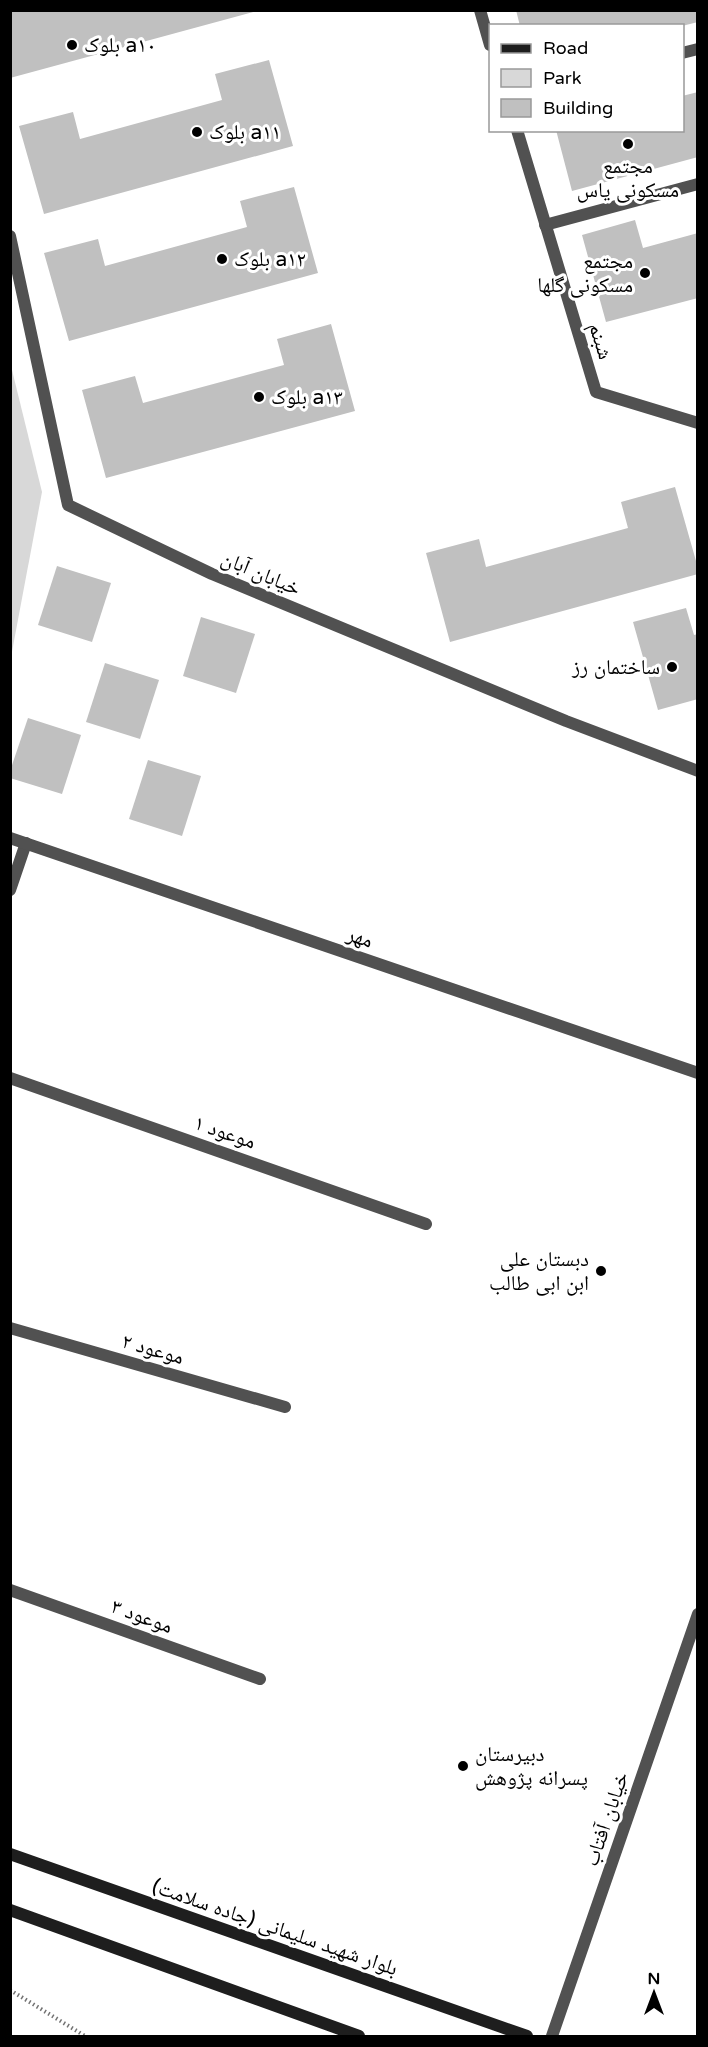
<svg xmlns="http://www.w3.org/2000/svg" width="708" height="2047" viewBox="0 0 708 2047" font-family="'Varela Round','Noto Naskh Arabic',sans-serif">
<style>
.green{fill:#d8d8d8}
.building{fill:#c0c0c0}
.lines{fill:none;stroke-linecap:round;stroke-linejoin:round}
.path{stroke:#737373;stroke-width:4;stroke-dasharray:1.5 3;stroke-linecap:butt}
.minor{stroke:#515151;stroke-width:12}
.tertiary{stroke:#515151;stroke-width:12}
.secondary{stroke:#1e1e1e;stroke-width:12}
.poi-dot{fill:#000;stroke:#fff;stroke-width:2}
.labels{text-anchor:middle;stroke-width:6;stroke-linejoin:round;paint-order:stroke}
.poi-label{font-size:21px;fill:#000;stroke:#fff;text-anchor:start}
.street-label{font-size:21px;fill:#000;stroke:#fff}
</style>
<rect width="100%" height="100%" fill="#fff"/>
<!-- green -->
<polygon class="green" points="11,366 42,492 11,657"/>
<!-- building -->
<g class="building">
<polygon points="10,10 257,10 257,11 10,78"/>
<polygon points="516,10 698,10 698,22 682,26 520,26"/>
<polygon points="269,60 293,146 44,214 19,126 73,112 80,139 222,100 215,74"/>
<polygon points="698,92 698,157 572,191 556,130 682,130 682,96"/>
<polygon points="294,187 318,273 69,341 44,253 98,239 105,266 247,227 240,201"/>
<polygon points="635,220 643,248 698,233 698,298 606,322 582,235"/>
<polygon points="331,324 355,411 106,478 82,390 135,376 143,403 284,365 277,339"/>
<polygon points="675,487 698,568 698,574 450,642 426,553 479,539 486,567 628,528 621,502"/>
<polygon points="57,566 111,583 92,642 38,625"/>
<polygon points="686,608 694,635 698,634 698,699 658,710 633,622"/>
<polygon points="201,617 255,634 236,693 183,676"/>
<polygon points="105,663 159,680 140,739 86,722"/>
<polygon points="28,718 81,735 62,794 10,778 10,771"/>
<polygon points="148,760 201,776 182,836 129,819"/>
</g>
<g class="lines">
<!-- path -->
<polyline class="path" points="10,1990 85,2036"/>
<!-- minor -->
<g class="minor">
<polyline points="480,10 490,45"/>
<polyline points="682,53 698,49"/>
<polyline points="517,130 596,392 698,423"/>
<polyline points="545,225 698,184"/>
<polyline points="10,236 68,505 212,574 566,721 698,771"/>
<polyline points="10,890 26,843"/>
<polyline points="10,1078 426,1224"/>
<polyline points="10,1328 285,1407"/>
<polyline points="10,1590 260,1679"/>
</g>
<!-- tertiary -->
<g class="tertiary">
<polyline points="10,838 698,1073"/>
<polyline points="552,2036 698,1614"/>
</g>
<!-- secondary -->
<g class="secondary">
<polyline points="10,1854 527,2036"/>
<polyline points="10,1910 359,2036"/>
</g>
</g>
<!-- markers -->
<g class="poi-dot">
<circle cx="72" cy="45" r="6"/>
<circle cx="197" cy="132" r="6"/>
<circle cx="628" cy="144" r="6"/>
<circle cx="222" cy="259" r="6"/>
<circle cx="645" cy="273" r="6"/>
<circle cx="259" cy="397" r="6"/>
<circle cx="672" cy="667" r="6"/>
<circle cx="601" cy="1271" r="6"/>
<circle cx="463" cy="1766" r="6"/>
</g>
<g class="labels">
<!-- poi labels -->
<g class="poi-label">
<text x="84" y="52">بلوک a۱۰</text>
<text x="209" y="139">بلوک a۱۱</text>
<text x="628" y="173" text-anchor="middle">مجتمع<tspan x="628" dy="24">مسکونی یاس</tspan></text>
<text x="234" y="266">بلوک a۱۲</text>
<text x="633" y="268" text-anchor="end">مجتمع<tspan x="633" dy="24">مسکونی گلها</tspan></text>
<text x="271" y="404">بلوک a۱۳</text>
<text x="660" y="674" text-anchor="end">ساختمان رز</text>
<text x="589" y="1266" text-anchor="end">دبستان علی<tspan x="589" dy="24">ابن ابی طالب</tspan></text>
<text x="475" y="1761">دبیرستان<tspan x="475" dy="24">پسرانه پژوهش</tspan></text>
</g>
<!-- street labels -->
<g class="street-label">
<text transform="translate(601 341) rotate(73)" y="7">شبنم</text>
<text transform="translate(261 573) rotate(23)" y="7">خیابان آبان</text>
<text transform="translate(360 937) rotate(19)" y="7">مهر</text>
<text transform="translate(225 1132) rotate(19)" y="7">موعود ۱</text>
<text transform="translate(153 1349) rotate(16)" y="7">موعود ۲</text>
<text transform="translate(142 1616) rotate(20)" y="7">موعود ۳</text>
<text transform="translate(606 1819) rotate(-71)" y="7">خیابان آفتاب</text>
<text transform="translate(275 1927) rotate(19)" y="7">بلوار شهید سلیمانی (جاده سلامت)</text>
</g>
</g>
<!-- border -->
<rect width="708" height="2047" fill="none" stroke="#000000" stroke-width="24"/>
<!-- legend -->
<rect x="489" y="24" width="195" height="108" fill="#ffffff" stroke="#999999" stroke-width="1.5"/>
<rect x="501" y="44" width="30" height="9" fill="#1e1e1e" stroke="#999999" stroke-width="1.5"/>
<text x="543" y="54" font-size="18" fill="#000000">Road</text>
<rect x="501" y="69" width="30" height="18" fill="#d8d8d8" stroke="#999999" stroke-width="1.5"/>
<text x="543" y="84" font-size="18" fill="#000000">Park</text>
<rect x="501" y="99" width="30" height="18" fill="#c0c0c0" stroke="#999999" stroke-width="1.5"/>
<text x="543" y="114" font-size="18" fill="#000000">Building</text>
<!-- north arrow -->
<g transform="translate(654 1993)" stroke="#ffffff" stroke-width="4.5" paint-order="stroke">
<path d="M0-4.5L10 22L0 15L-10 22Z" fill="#000000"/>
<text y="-9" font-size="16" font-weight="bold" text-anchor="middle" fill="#000000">N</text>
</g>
</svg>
